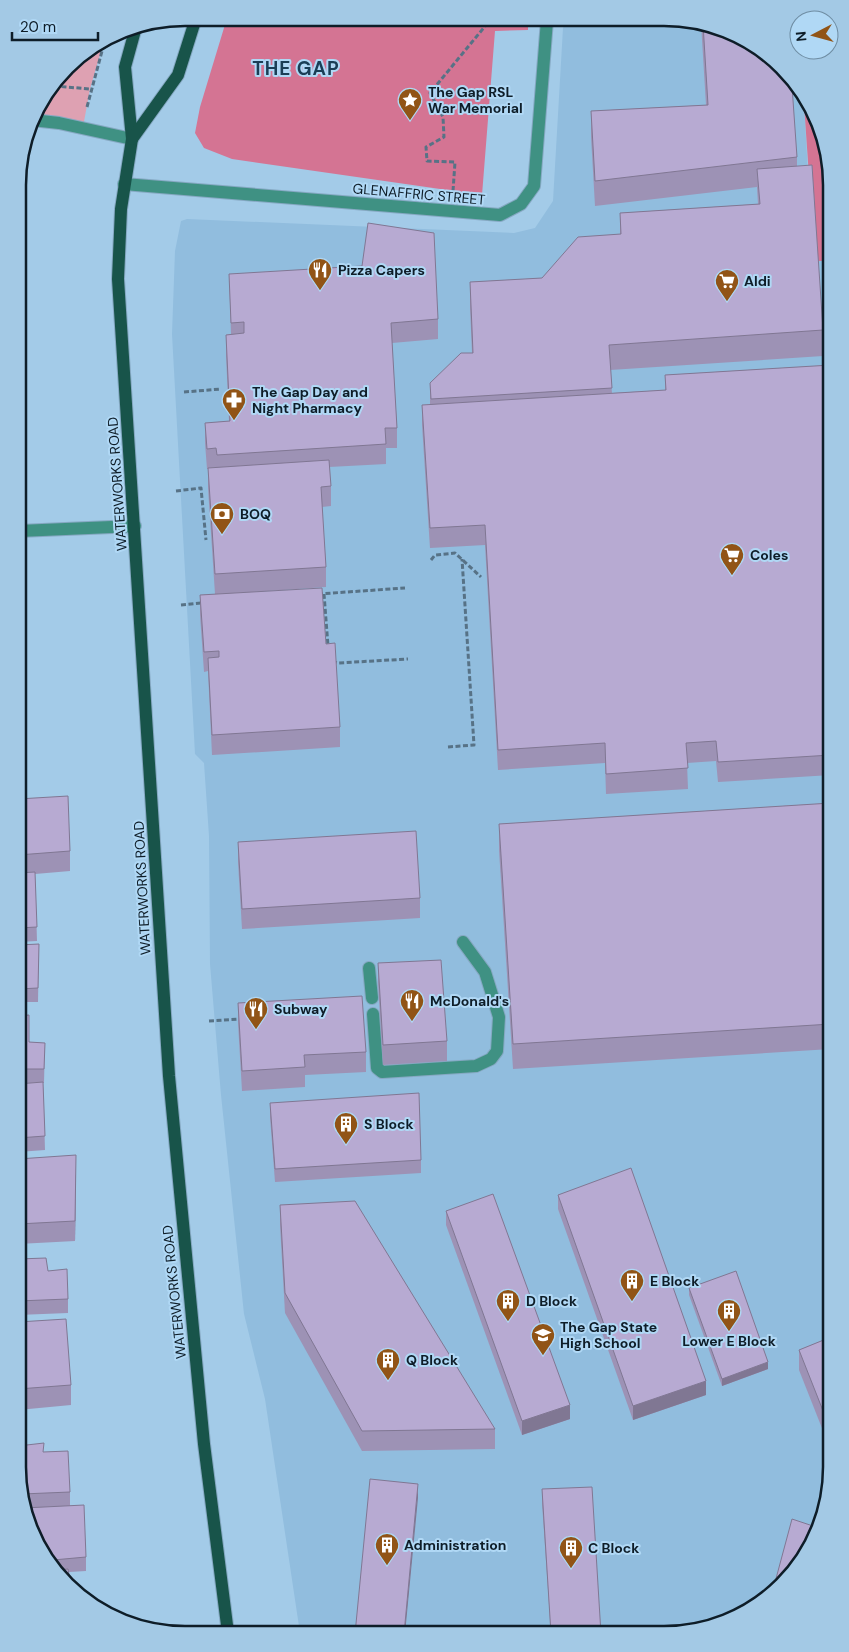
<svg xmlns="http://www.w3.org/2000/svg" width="849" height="1652" viewBox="0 0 849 1652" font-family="'DM Sans',sans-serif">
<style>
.built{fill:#91bdde}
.green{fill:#dea1b2}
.forest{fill:#d47493}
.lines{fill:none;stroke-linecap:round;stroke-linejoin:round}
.lane-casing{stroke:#85a8c2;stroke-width:14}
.street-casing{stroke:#85a8c2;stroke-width:14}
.primary-casing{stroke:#85a8c2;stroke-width:14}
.path{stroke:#577286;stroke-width:3;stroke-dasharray:5 2.5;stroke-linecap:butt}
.lane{stroke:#3f9183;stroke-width:12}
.street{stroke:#3f9183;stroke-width:12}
.primary{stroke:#18544a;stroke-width:12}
.wall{fill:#9d92b5}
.shaded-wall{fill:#807793}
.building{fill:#b7aad2;stroke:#807793}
.labels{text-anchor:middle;stroke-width:4;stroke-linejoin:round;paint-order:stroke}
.poi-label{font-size:14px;font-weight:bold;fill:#0e1d28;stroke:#b0d8f5;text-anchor:start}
.street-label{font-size:14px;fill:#0e1d28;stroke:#b0d8f5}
.district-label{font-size:19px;font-weight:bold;letter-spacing:1px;fill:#1a3e56;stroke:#b0d8f5}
.rim{fill:none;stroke:#0e1d28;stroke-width:2.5}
</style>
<rect width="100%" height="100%" fill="#a3cbe8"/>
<!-- built -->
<polygon class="built" points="566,20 696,21 774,59 804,104 809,190 817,261 825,260 831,356 831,1478 819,1530 797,1569 757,1606 717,1626 663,1634 300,1633 265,1399 244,1314 221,1095 210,964 209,836 204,763 195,754 172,334 175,251 181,221 187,219 514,233 535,228 553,201 563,28"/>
<!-- green -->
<polygon class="green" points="104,41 90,89 83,127 31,124 35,111 75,59"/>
<!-- forest -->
<g class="forest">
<polygon points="227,18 528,20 528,30 495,31 482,195 232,159 204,148 195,133 200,107"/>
<polygon points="804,104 823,132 831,186 831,356 825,261 817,261 810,191"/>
</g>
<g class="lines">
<!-- lane casing -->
<g class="lane-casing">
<g id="lane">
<polyline points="32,120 59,123 132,139"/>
<polyline points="369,968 372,998"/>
<polyline points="373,1014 377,1068 382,1072 476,1066 491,1059 497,1051 499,1017 485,972 463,942"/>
</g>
</g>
<!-- street casing -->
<g class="street-casing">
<g id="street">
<polyline points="124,184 500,215 521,204 534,186 547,20"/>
<polyline points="19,531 135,526"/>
</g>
</g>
<!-- primary casing -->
<g class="primary-casing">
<g id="primary">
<polyline points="136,27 125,67 132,139 121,209 118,279 169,1076 204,1444 228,1633"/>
<polyline points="132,139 178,75 196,18"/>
</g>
</g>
<!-- path -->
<g class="path">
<polyline points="54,86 90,89"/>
<polyline points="87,107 105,40"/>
<polyline points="453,191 455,162 427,161 426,147 444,137 443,117 430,93 491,19"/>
<polyline points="184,392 221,389"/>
<polyline points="176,491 201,488 206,540"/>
<polyline points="431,560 435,555 455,553 481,577"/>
<polyline points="318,594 405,588"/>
<polyline points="324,594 328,646"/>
<polyline points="181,605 202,603"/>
<polyline points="332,661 338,663 408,659"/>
<polyline points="448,747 474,745 462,559"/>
<polyline points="209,1021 240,1019"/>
</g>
<!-- lane -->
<use href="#lane" class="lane"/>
<!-- street -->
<use href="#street" class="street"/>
<!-- primary -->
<use href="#primary" class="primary"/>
</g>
<!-- wall -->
<g class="wall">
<polygon points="701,23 774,59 797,157 797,166 823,330 823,356 610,370 612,393 665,390 665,375 831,365 831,775 718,782 716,761 687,763 688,789 606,794 605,763 498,770 485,545 430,548 422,425 422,405 430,405 430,383 472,353 470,307 470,282 542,278 620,234 620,213 758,204 757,187 595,206 591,137 591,111 706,105"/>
<polygon points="229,274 438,319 438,339 392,343 397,428 397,448 386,448 386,464 329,467 331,486 331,506 322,507 326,567 326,587 254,592 326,644 340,727 340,747 212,755 208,671 204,672 200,615 200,595 215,594 208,488 208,469 207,469 205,443 205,423 229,421 226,355 226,335 231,334"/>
<polygon points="18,727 19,756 18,756"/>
<polygon points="18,799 70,851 70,871 35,874 37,941 18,942"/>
<polygon points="831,803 831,1049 513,1069 499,850 499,824"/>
<polygon points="238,842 420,898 420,918 242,929 238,862"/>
<polygon points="39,944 38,1002 18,1002 18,945"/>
<polygon points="378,963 447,1041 447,1061 383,1065 378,983"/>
<polygon points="238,1003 366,1052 366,1072 305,1075 305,1087 242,1091 238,1023"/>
<polygon points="18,1016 29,1042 45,1043 44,1083 43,1083 45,1150 18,1152 18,1084 35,1083 18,1083"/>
<polygon points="270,1103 421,1160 421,1173 275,1182 270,1117"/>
<polygon points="18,1159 76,1175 75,1241 18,1244"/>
<polygon points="558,1195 706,1395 633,1420 558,1209"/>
<polygon points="280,1205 495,1429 495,1449 362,1451 285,1313 280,1225"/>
<polygon points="446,1211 570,1419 522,1435 446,1225"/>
<polygon points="18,1259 68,1299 68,1313 18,1315"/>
<polygon points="689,1288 768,1369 722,1386 689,1295"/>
<polygon points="18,1322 71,1385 71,1405 18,1410"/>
<polygon points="831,1337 831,1451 799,1370 799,1350"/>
<polygon points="44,1452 70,1492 70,1505 86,1557 86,1571 69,1572 71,1588 26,1520 18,1466"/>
<polygon points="542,1489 601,1634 551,1634 542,1503"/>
</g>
<!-- shaded-wall -->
<g class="shaded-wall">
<polygon points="76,1155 76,1175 75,1241 75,1221"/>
<polygon points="768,1362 768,1369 722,1386 722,1379"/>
<polygon points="706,1381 706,1395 633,1420 633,1406"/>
<polygon points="570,1405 570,1419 522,1435 522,1421"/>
<polygon points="418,1484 418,1498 405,1634 404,1634"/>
</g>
<!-- building -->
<g class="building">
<polygon points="703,24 774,59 792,86 797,157 595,181 591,111 708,105"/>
<polygon points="812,165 823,330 609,345 612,388 431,399 430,383 461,353 473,353 470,282 542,278 578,237 621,234 620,213 760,204 757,169"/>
<polygon points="368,223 434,233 438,319 391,323 397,428 385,428 386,444 217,455 216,448 207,449 205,423 230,421 226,335 244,333 244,322 231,323 229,274 362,266"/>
<polygon points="831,365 831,755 718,762 716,741 686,743 688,768 606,774 605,743 498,750 485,525 430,528 422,405 666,390 665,375"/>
<polygon points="329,460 331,486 321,487 326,567 215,574 208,468"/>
<polygon points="322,588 326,644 335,643 340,727 212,735 208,658 219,657 219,651 204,652 200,595"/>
<polygon points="68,796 70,851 18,855 18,799"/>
<polygon points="831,803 831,1024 513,1044 499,824"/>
<polygon points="416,831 420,898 242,909 238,842"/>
<polygon points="35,872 37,927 18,928 18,873"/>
<polygon points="39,944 38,988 18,989 18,945"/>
<polygon points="441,960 447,1041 383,1045 378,963"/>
<polygon points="362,996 366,1052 304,1055 305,1067 242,1071 238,1003"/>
<polygon points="29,1015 29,1042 45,1043 44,1069 18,1069 18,1016"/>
<polygon points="43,1082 45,1136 18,1138 18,1084"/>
<polygon points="419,1093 421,1160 275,1169 270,1103"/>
<polygon points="76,1155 75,1221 18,1224 18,1159"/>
<polygon points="631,1168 706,1381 633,1406 558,1195"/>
<polygon points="493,1194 570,1405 522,1421 446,1211"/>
<polygon points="355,1201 495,1429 362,1431 285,1293 280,1205"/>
<polygon points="46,1258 48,1271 67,1269 68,1299 18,1301 18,1259"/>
<polygon points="736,1271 768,1362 722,1379 689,1288"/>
<polygon points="66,1319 71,1385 18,1389 18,1322"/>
<polygon points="831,1337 831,1431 799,1350"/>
<polygon points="44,1443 43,1452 68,1451 70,1492 22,1494 18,1466 18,1446"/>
<polygon points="370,1479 418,1484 404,1634 355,1634"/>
<polygon points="592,1487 601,1634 551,1634 542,1489"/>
<polygon points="84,1505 86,1557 53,1560 26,1520 24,1508"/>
<polygon points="792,1519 819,1528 819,1530 797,1569 778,1587 774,1586"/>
<polygon points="68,1569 71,1588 59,1570"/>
<polygon points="82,1597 88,1597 89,1602"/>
</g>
<!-- icons -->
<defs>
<g id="sight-pin" transform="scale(1.25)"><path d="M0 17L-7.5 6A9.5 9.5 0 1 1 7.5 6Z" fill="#915416" stroke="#b0d8f5"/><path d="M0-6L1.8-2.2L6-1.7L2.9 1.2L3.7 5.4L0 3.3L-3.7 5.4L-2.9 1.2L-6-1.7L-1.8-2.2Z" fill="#fff"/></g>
<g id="restaurant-pin" transform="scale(1.25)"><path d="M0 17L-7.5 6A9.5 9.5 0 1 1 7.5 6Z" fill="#915416" stroke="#b0d8f5"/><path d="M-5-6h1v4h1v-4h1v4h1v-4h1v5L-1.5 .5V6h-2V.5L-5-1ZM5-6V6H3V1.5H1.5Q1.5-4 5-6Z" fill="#fff"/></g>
<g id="supermarket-pin" transform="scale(1.25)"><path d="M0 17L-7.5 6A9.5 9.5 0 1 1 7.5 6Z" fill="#915416" stroke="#b0d8f5"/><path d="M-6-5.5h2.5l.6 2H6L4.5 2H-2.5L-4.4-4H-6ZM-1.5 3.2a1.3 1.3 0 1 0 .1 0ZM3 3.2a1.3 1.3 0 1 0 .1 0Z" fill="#fff"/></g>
<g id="pharmacy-pin" transform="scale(1.25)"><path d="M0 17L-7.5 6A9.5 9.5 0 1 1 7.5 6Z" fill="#915416" stroke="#b0d8f5"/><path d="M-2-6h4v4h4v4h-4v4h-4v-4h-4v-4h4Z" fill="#fff"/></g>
<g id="bank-pin" transform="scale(1.25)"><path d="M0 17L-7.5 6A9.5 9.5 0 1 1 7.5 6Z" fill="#915416" stroke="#b0d8f5"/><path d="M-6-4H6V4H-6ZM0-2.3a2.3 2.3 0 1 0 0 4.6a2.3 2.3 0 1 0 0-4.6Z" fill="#fff"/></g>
<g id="building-pin" transform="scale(1.25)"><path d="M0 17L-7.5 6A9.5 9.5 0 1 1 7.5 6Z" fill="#915416" stroke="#b0d8f5"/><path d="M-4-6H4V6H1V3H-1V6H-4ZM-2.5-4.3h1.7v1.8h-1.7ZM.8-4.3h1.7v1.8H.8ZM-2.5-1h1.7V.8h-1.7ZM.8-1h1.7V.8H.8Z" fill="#fff"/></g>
<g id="school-pin" transform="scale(1.25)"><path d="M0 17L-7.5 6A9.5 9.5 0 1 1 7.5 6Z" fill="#915416" stroke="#b0d8f5"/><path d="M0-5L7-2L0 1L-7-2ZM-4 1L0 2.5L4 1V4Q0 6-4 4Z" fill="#fff"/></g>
</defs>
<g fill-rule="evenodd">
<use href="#sight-pin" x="410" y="100"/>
<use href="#restaurant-pin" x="320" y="270"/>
<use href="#supermarket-pin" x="727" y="281"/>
<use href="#pharmacy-pin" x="234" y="400"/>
<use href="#bank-pin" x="222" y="514"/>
<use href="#supermarket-pin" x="732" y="555"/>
<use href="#restaurant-pin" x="412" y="1001"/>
<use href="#restaurant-pin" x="256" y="1009"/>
<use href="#building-pin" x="346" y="1124"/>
<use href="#building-pin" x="632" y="1281"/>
<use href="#building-pin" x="508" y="1301"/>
<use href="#building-pin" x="729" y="1311"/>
<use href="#school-pin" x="543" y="1335"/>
<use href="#building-pin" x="388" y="1360"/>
<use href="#building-pin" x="387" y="1545"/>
<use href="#building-pin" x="571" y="1548"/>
</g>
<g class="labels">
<!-- poi labels -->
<g class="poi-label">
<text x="428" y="97">The Gap RSL<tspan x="428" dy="16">War Memorial</tspan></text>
<text x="338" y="275">Pizza Capers</text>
<text x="744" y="286">Aldi</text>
<text x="252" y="397">The Gap Day and<tspan x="252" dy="16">Night Pharmacy</tspan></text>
<text x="240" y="519">BOQ</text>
<text x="750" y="560">Coles</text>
<text x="430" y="1006">McDonald's</text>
<text x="274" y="1014">Subway</text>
<text x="364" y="1129">S Block</text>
<text x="650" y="1286">E Block</text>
<text x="526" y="1306">D Block</text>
<text x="560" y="1332">The Gap State<tspan x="560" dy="16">High School</tspan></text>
<text x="729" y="1346" text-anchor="middle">Lower E Block</text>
<text x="406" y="1365">Q Block</text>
<text x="404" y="1550">Administration</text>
<text x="588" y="1553">C Block</text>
</g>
<!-- street labels -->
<g class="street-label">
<text transform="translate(419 194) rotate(5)" y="5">GLENAFFRIC STREET</text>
<text transform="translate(117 484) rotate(-94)" y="5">WATERWORKS ROAD</text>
<text transform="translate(142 888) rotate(-93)" y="5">WATERWORKS ROAD</text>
<text transform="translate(174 1292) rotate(-96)" y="5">WATERWORKS ROAD</text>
</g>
<!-- district labels -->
<g class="district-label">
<text x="296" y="75">THE GAP</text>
</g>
</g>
<!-- crop -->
<path d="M0 0H849V1652H0ZM185 26H664A159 159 0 0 1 823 185V1467A159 159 0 0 1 664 1626H185A159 159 0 0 1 26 1467V185A159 159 0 0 1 185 26Z" fill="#a3c9e5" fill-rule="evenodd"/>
<path class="rim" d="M185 26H664A159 159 0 0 1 823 185V1467A159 159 0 0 1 664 1626H185A159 159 0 0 1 26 1467V185A159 159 0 0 1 185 26Z"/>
<!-- north arrow -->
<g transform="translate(814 35) rotate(264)"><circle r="24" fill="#b0d8f5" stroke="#6f8da3"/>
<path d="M0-4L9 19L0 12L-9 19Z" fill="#915416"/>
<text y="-8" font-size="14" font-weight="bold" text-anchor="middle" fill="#0e1d28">N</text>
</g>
<!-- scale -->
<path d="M12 32v8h86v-8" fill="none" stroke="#0e1d28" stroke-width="2.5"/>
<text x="20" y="32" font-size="15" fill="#0e1d28" stroke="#b0d8f5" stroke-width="4" paint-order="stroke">20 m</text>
</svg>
